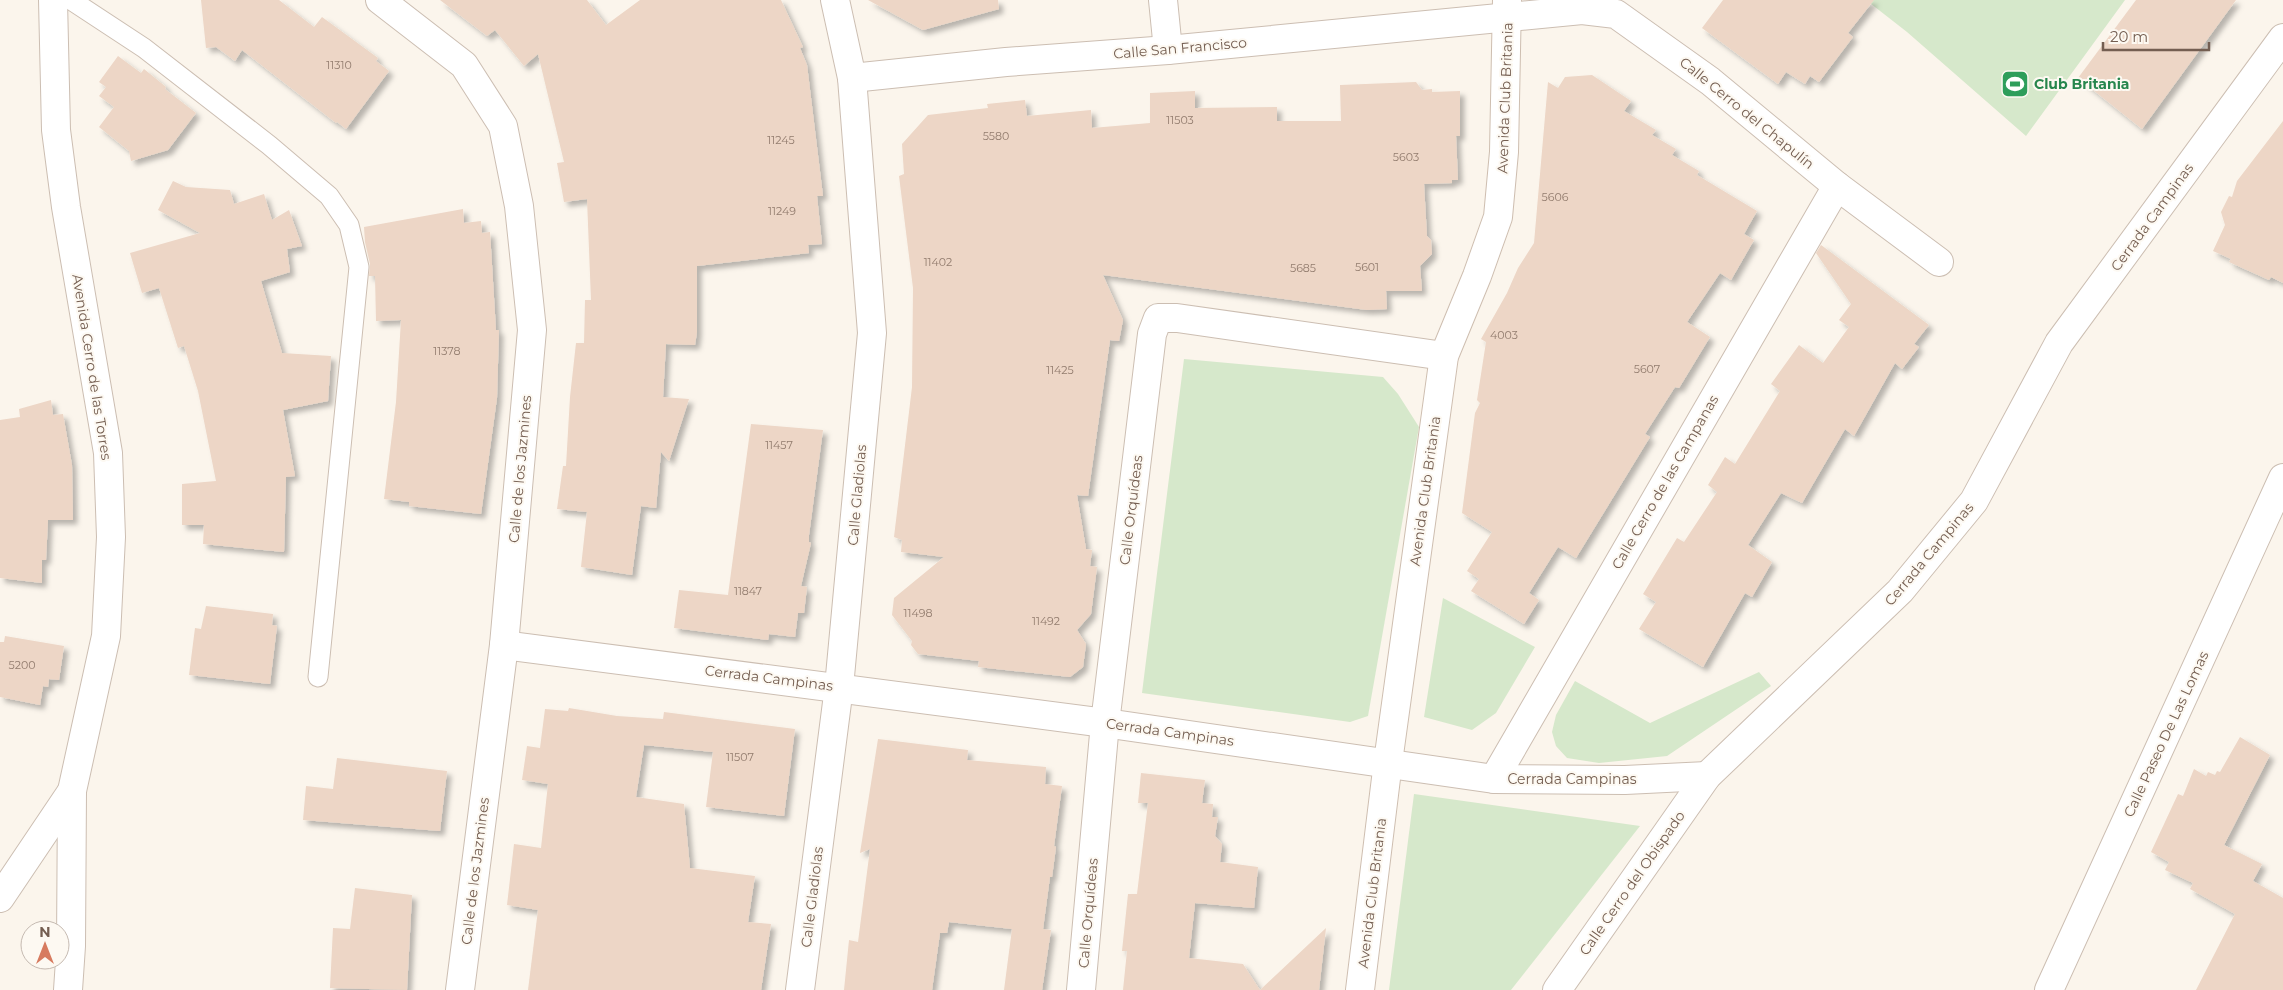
<svg xmlns="http://www.w3.org/2000/svg" width="2283" height="990" viewBox="0 0 2283 990" font-family="Montserrat,sans-serif">
<style>
.green{fill:#d6e8cb}
.building{fill:#edd6c6;filter:url(#shadow)}
.lines{fill:none;stroke-linecap:round;stroke-linejoin:round}
.service-casing{stroke:#ccbeb2;stroke-width:21}
.minor-casing{stroke:#ccbeb2;stroke-width:30}
.secondary-casing{stroke:#cebeb0;stroke-width:30}
.service{stroke:#fff;stroke-width:19}
.minor{stroke:#fff;stroke-width:28}
.secondary{stroke:#fff;stroke-width:28}
.labels{text-anchor:middle;stroke-width:4;stroke-linejoin:round;paint-order:stroke}
.number-label{font-size:11px;fill:#927c6e}
.street-label{font-size:14px;fill:#745e51;stroke:#fdf9f2}
.leisure-label{font-size:14px;font-weight:bold;fill:#27864d;stroke:#fdf9f2;text-anchor:start}
</style>
<defs>
<filter id="shadow"><feDropShadow dx="4.5" dy="4.5" stdDeviation="2.5" flood-color="#0004"/></filter>
</defs>
<rect width="100%" height="100%" fill="#fbf5ec"/>
<!-- green -->
<g class="green">
<polygon points="1866,0 2125,0 2026,136 1907,32"/>
<polygon points="1184,359 1383,377 1398,394 1419,427 1368,716 1350,722 1142,693"/>
<polygon points="1443,598 1535,647 1496,713 1472,730 1424,717"/>
<polygon points="1759,672 1771,686 1667,756 1599,763 1567,758 1556,746 1552,732 1556,715 1575,681 1650,723"/>
<polygon points="1414,794 1640,826 1511,990 1389,990"/>
</g>
<!-- building -->
<g class="building">
<polygon points="201,0 279,0 314,27 322,17 378,58 376,61 389,71 346,129 337,122 336,123 242,50 235,61 216,47 206,48"/>
<polygon points="440,0 587,0 606,25 640,0 781,0 803,47 800,48 807,65 823,196 817,196 822,244 808,245 809,253 697,266 697,332 695,345 666,344 663,397 689,399 669,461 661,452 656,508 641,506 632,575 581,567 587,512 557,509 563,466 566,466 570,397 576,343 584,343 585,300 591,300 587,199 564,202 557,163 564,162 538,54 524,66 495,30 487,36"/>
<polygon points="868,0 998,0 999,9 923,30"/>
<polygon points="1723,0 1874,0 1848,33 1853,37 1819,82 1810,76 1805,84 1786,72 1778,84 1702,28"/>
<polygon points="2136,0 2236,0 2142,129 2078,78"/>
<polygon points="118,56 141,73 144,69 166,87 165,89 196,113 168,150 131,161 129,151 99,127 114,107 99,96 106,87 99,82"/>
<polygon points="1592,75 1631,101 1624,111 1656,130 1652,135 1676,149 1672,155 1699,171 1697,175 1757,211 1744,234 1754,240 1731,280 1720,273 1687,322 1710,337 1679,388 1675,387 1645,434 1650,437 1576,558 1558,547 1529,593 1539,600 1524,624 1471,591 1479,579 1467,571 1492,532 1462,513 1475,413 1480,403 1477,400 1486,342 1481,339 1507,293 1518,268 1534,243 1548,82 1558,88 1565,77"/>
<polygon points="1416,82 1422,90 1432,89 1432,92 1460,91 1460,136 1456,136 1458,180 1452,180 1452,183 1424,184 1427,236 1431,240 1432,254 1420,266 1422,291 1386,291 1387,309 1367,310 1103,275 1123,320 1119,341 1110,340 1088,496 1077,495 1086,549 1092,550 1090,566 1097,567 1091,614 1077,630 1086,644 1083,667 1070,677 978,667 979,661 918,654 911,645 912,641 892,615 894,598 944,557 901,552 902,540 894,537 912,387 913,288 899,176 904,174 902,144 928,115 988,108 987,104 1025,100 1027,116 1091,110 1092,128 1150,123 1150,93 1195,91 1195,108 1277,107 1277,121 1341,121 1340,85"/>
<polygon points="2283,121 2283,283 2271,277 2269,280 2229,262 2231,259 2213,251 2225,225 2221,212 2229,196 2232,197 2237,181"/>
<polygon points="173,181 186,187 230,190 234,204 264,194 272,220 289,210 302,246 287,249 290,272 261,281 282,353 331,356 328,401 283,410 295,476 286,477 284,552 203,544 204,525 182,525 182,484 216,481 198,391 184,346 178,348 159,288 142,293 130,253 200,233 158,210"/>
<polygon points="463,209 464,223 481,221 482,233 490,232 496,330 499,330 497,398 481,514 409,506 409,502 384,499 396,402 401,320 376,321 375,276 369,276 370,264 365,242 364,227"/>
<polygon points="1821,245 1929,325 1914,344 1919,347 1902,369 1895,363 1854,436 1845,429 1802,503 1781,493 1748,545 1772,562 1752,597 1745,593 1703,667 1639,629 1656,602 1643,594 1677,538 1684,542 1717,492 1708,485 1725,457 1735,464 1780,391 1771,384 1799,345 1823,363 1849,327 1839,320 1851,304 1816,253"/>
<polygon points="51,400 53,415 63,414 72,465 73,520 48,520 46,560 42,560 42,583 0,578 0,420 20,417 19,409"/>
<polygon points="751,424 823,430 809,535 809,542 811,543 801,586 807,587 804,613 798,613 795,637 769,634 768,640 674,628 679,590 728,595"/>
<polygon points="206,606 273,614 272,625 277,626 270,684 189,675 195,628 201,629"/>
<polygon points="5,636 64,646 59,680 49,679 48,687 43,686 40,705 0,697 0,642 4,642"/>
<polygon points="569,708 617,716 663,719 664,712 795,729 784,816 706,807 713,752 644,745 636,797 684,804 690,868 755,876 748,922 771,924 761,990 528,990 538,910 507,905 514,844 541,848 548,784 522,780 527,746 540,748 545,709 568,711"/>
<polygon points="2240,737 2270,755 2224,845 2262,864 2253,881 2283,898 2283,990 2196,990 2235,914 2190,889 2193,883 2165,870 2169,862 2151,852 2178,794 2183,796 2194,769 2206,776 2208,772 2215,775 2217,771 2220,772"/>
<polygon points="878,739 968,750 967,760 1046,767 1045,784 1062,786 1054,846 1056,847 1052,877 1050,877 1043,929 1051,930 1042,990 1004,990 1012,929 949,922 947,933 940,933 932,990 844,990 849,940 858,942 870,849 860,853"/>
<polygon points="337,758 447,771 440,831 303,820 306,786 333,789"/>
<polygon points="1141,773 1205,780 1202,803 1213,804 1212,817 1218,817 1215,836 1222,844 1220,862 1258,867 1254,908 1195,903 1189,958 1243,964 1260,990 1326,928 1319,990 1123,990 1127,951 1122,951 1128,894 1137,894 1148,803 1138,803"/>
<polygon points="355,888 412,895 407,990 330,988 333,928 350,929"/>
</g>
<g class="lines">
<!-- service casing -->
<g class="service-casing">
<polyline id="service" points="71,0 144,48 269,145 329,196 349,225 359,267 318,677"/>
</g>
<!-- minor casing -->
<g class="minor-casing">
<g id="minor">
<polyline points="53,0 56,130 66,207 108,453 111,537 106,636 72,791 71,946 68,990"/>
<polyline points="380,0 464,65 503,126 519,206 532,330 504,645 460,990"/>
<polyline points="1163,0 1168,50"/>
<polyline points="852,78 1006,62 1168,50 1582,10 1616,14 1710,81 1837,186 1939,262"/>
<polyline points="504,645 1105,723 1494,779 1625,780 1707,776"/>
<polyline points="1494,779 1837,186"/>
<polyline points="0,898 72,791"/>
<polyline points="800,990 839,687 872,333 852,78 835,0"/>
<polyline points="1081,990 1105,723 1152,334 1158,318 1177,318 1444,356"/>
<polyline points="1557,990 1707,776 1900,591 1974,501 2059,343 2283,38"/>
<polyline points="2049,990 2283,478"/>
</g>
</g>
<!-- secondary casing -->
<g class="secondary-casing">
<polyline id="secondary" points="1360,990 1388,762 1444,356 1477,276 1498,217 1504,152 1507,0"/>
</g>
<!-- service -->
<use href="#service" class="service"/>
<!-- minor -->
<use href="#minor" class="minor"/>
<!-- secondary -->
<use href="#secondary" class="secondary"/>
</g>
<!-- icons -->
<defs>
<g id="stadium-square" transform="scale(1.4375)"><rect x="-9" y="-9" width="18" height="18" rx="4" fill="#2e9e5b" stroke="#fdf9f2"/><path d="M0-5a6.5 5 0 1 0 0 10a6.5 5 0 1 0 0-10ZM-3.5-1.8h7v3.6h-7Z" fill="#fff"/></g>
</defs>
<g fill-rule="evenodd">
<use href="#stadium-square" x="2015" y="84"/>
</g>
<g class="labels">
<!-- number labels -->
<g class="number-label">
<text x="339" y="69">11310</text>
<text x="1180" y="124">11503</text>
<text x="996" y="140">5580</text>
<text x="781" y="144">11245</text>
<text x="1406" y="161">5603</text>
<text x="1555" y="201">5606</text>
<text x="782" y="215">11249</text>
<text x="938" y="266">11402</text>
<text x="1367" y="271">5601</text>
<text x="1303" y="272">5685</text>
<text x="1504" y="339">4003</text>
<text x="447" y="355">11378</text>
<text x="1647" y="373">5607</text>
<text x="1060" y="374">11425</text>
<text x="779" y="449">11457</text>
<text x="748" y="595">11847</text>
<text x="918" y="617">11498</text>
<text x="1046" y="625">11492</text>
<text x="22" y="669">5200</text>
<text x="740" y="761">11507</text>
</g>
<!-- street labels -->
<g class="street-label">
<text transform="translate(1180 48) rotate(-5)" y="5">Calle San Francisco</text>
<text transform="translate(1505 98) rotate(-88)" y="5">Avenida Club Britania</text>
<text transform="translate(1747 113) rotate(39)" y="5">Calle Cerro del Chapulín</text>
<text transform="translate(2152 217) rotate(-54)" y="5">Cerrada Campinas</text>
<text transform="translate(92 367) rotate(81)" y="5">Avenida Cerro de las Torres</text>
<text transform="translate(520 469) rotate(-85)" y="5">Calle de los Jazmines</text>
<text transform="translate(1665 482) rotate(-60)" y="5">Calle Cerro de las Campanas</text>
<text transform="translate(1425 491) rotate(-82)" y="5">Avenida Club Britania</text>
<text transform="translate(857 495) rotate(-85)" y="5">Calle Gladiolas</text>
<text transform="translate(1131 510) rotate(-83)" y="5">Calle Orquídeas</text>
<text transform="translate(1929 554) rotate(-50)" y="5">Cerrada Campinas</text>
<text transform="translate(769 678) rotate(7)" y="5">Cerrada Campinas</text>
<text transform="translate(1170 732) rotate(8)" y="5">Cerrada Campinas</text>
<text transform="translate(2166 734) rotate(-65)" y="5">Calle Paseo De Las Lomas</text>
<text x="1572" y="784">Cerrada Campinas</text>
<text transform="translate(475 871) rotate(-83)" y="5">Calle de los Jazmines</text>
<text transform="translate(1632 883) rotate(-55)" y="5">Calle Cerro del Obispado</text>
<text transform="translate(1372 893) rotate(-83)" y="5">Avenida Club Britania</text>
<text transform="translate(812 897) rotate(-83)" y="5">Calle Gladiolas</text>
<text transform="translate(1088 913) rotate(-85)" y="5">Calle Orquídeas</text>
</g>
<!-- leisure labels -->
<g class="leisure-label">
<text x="2034" y="89">Club Britania</text>
</g>
</g>
<!-- north arrow -->
<g transform="translate(45 945)"><circle r="24" fill="#fdf9f2" stroke="#c6bbb2"/>
<path d="M0-4L9 19L0 12L-9 19Z" fill="#d77b5f"/>
<text y="-8" font-size="14" font-weight="bold" text-anchor="middle" fill="#745e51">N</text>
</g>
<!-- scale -->
<path d="M2103 42v8h106v-8" fill="none" stroke="#745e51" stroke-width="2.5"/>
<text x="2110" y="42" font-size="15" fill="#745e51" stroke="#fdf9f2" stroke-width="4" paint-order="stroke">20 m</text>
</svg>
